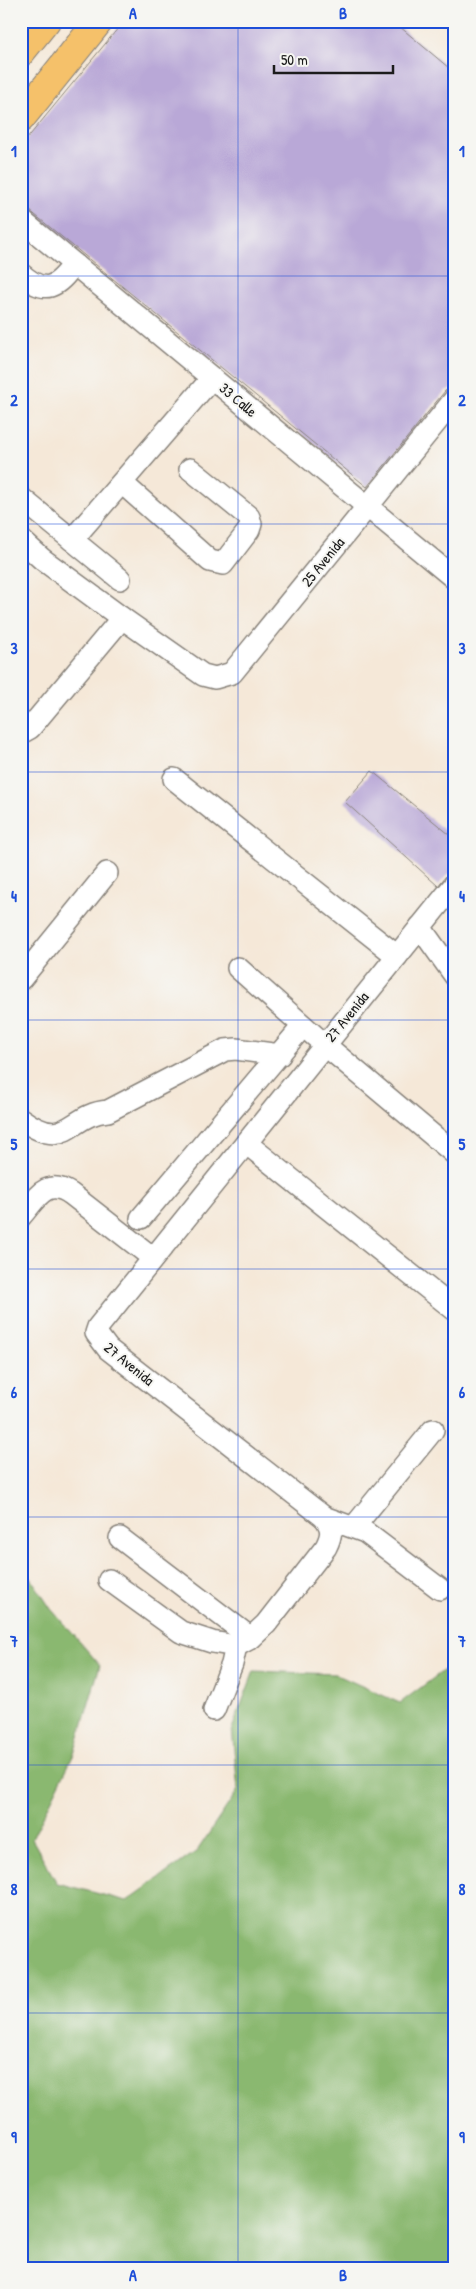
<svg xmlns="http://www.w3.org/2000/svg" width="476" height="2289" viewBox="0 0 476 2289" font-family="'Patrick Hand',sans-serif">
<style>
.forest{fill:#8ab870;stroke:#536a46}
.building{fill:#b9a8d7}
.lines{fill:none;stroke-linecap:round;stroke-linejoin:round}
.minor-casing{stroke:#88827a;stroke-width:24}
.major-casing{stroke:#88827a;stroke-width:30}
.minor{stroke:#fff;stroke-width:21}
.major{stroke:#f5c16b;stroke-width:28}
.grid{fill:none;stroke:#1d4ed8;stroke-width:1;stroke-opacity:0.55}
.labels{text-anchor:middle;stroke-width:4;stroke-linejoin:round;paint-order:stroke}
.street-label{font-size:15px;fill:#1c1c1c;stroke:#f6f6f2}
.neatline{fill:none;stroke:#1d4ed8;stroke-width:2}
.grid-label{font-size:16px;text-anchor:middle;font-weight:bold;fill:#1d4ed8}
</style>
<rect width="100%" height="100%" fill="#f6f6f2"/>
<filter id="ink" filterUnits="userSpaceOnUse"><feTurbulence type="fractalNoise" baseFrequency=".02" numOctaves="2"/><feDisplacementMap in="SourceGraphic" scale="10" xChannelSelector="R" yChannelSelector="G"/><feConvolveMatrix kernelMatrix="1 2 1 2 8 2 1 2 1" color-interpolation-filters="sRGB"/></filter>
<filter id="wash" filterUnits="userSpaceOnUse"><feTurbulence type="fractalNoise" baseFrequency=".0096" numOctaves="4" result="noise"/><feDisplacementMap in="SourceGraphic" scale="20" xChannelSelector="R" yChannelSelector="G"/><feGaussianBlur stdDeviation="1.12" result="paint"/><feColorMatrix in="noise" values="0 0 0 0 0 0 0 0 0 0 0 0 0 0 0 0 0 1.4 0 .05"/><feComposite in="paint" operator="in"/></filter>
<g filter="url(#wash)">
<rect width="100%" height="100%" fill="#f5e8d8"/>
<!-- forest -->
<polygon class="forest" points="21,1563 51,1609 100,1665 74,1754 32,1839 57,1883 127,1901 197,1851 238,1790 232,1729 254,1671 335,1674 400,1703 455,1662 455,2268 21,2268"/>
<g id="blocks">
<!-- building -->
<g class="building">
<polygon points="124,21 393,21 455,73 455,387 445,391 367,487 29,210 21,208 21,146"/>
<polygon points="372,771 455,839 455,872 446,876 438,886 345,802"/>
</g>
</g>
</g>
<g filter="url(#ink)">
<use href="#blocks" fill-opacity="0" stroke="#88827a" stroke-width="1"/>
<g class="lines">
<!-- minor casing -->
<g class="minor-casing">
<g id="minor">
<polyline points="21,220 455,579"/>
<path d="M21,274C46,296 57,287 74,264"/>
<polyline points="122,483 210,561 223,564 249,530 251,524 249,517 190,469"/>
<polyline points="21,498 120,579"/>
<polyline points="21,540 42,559 122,618 30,728 21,733"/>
<polyline points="72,540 212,378"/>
<polyline points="122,618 203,675 215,678 232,673 455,399"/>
<polyline points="174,779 397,956"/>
<polyline points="420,927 455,976"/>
<polyline points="238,968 325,1045 455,1154"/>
<polyline points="21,979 107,873"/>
<path d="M21,1119C68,1153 68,1114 108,1111L225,1050L236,1049L280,1055"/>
<polyline points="246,1143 455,1310"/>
<path d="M21,1216C37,1198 46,1177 71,1194L153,1258"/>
<polyline points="141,1218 303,1026"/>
<polyline points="324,1517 365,1532 440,1589"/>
<polyline points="354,1527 433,1430"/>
<polyline points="120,1538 251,1638"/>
<path d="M109,1580L181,1632L212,1642L236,1646L251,1638L266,1624L326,1547C332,1535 333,1528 324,1517L108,1349L96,1333L98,1327L455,884"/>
<polyline points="214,1710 232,1664 236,1646"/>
</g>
</g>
<!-- major casing -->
<g class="major-casing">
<g id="major">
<polyline points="21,52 46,21"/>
<polyline points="21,118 99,21"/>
</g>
</g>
<!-- minor -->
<use href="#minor" class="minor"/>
<!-- major -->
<use href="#major" class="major"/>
</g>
</g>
<!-- grid -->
<path class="grid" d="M238,21V2268M21,276H455M21,524H455M21,772H455M21,1020H455M21,1269H455M21,1517H455M21,1765H455M21,2013H455"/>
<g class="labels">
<!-- street labels -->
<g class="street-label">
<text transform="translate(238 400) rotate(40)" y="5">33 Calle</text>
<text transform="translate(323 562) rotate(-51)" y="5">25 Avenida</text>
<text transform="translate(347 1017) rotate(-51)" y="5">27 Avenida</text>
<text transform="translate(129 1364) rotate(39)" y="5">27 Avenida</text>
</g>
</g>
<!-- margin -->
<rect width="476" height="2289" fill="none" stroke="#f6f6f2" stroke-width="55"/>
<!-- scale -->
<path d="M274 65v8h119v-8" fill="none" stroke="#1c1c1c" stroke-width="2.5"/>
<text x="281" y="65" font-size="15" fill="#1c1c1c" stroke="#f6f6f2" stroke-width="4" paint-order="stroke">50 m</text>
<rect x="28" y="28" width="420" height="2234" class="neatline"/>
<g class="grid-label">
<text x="133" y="19">A</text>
<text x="343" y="19">B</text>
<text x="14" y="157">1</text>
<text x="462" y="157">1</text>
<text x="14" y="406">2</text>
<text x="462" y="406">2</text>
<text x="14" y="654">3</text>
<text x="462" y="654">3</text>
<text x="14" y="902">4</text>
<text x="462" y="902">4</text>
<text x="14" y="1150">5</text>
<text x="462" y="1150">5</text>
<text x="14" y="1398">6</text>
<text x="462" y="1398">6</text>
<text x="14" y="1647">7</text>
<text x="462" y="1647">7</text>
<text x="14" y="1895">8</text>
<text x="462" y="1895">8</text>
<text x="14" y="2143">9</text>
<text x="462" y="2143">9</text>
<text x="133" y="2281">A</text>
<text x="343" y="2281">B</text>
</g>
</svg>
